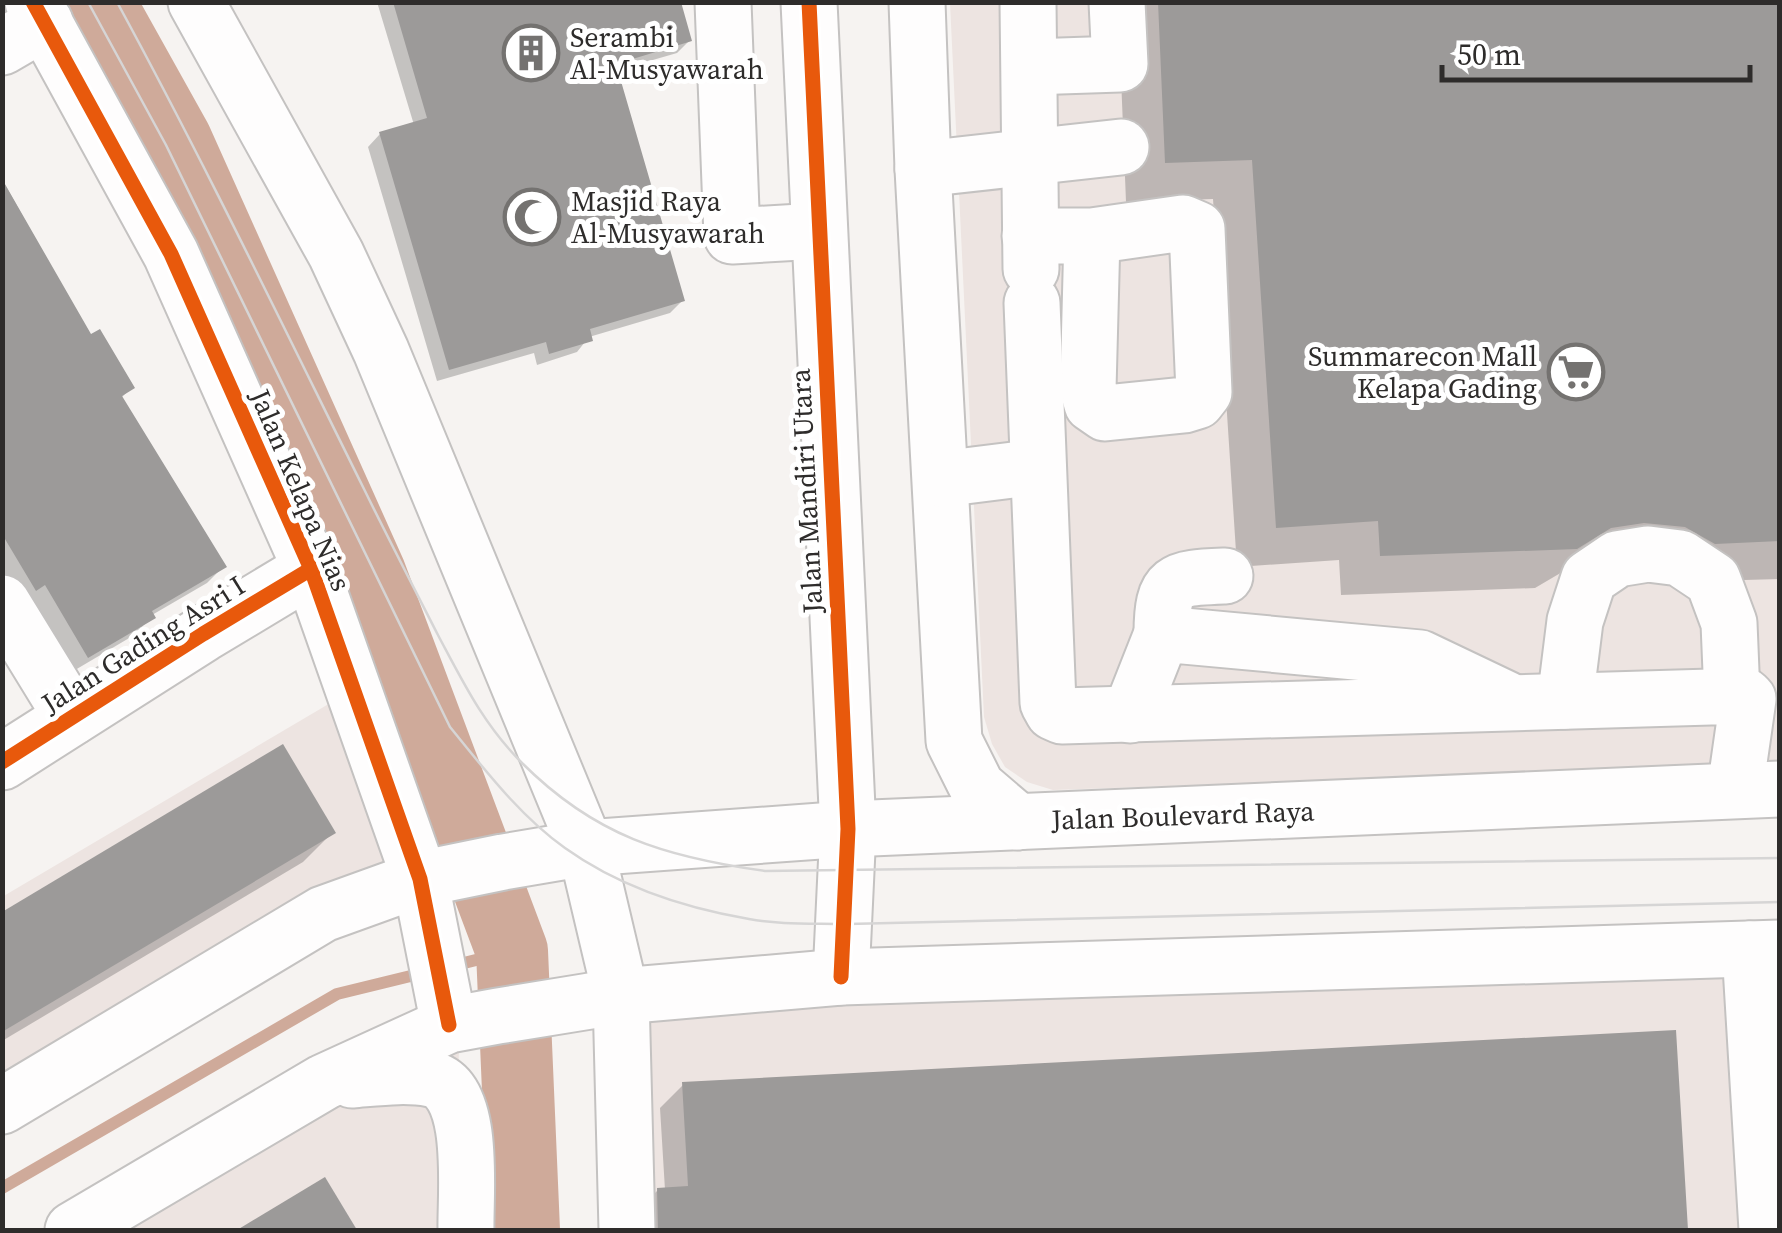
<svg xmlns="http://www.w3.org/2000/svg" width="1782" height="1233" viewBox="0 0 1782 1233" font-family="'Source Serif 4',serif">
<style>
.built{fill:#ede4e1}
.shadow{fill:#0003}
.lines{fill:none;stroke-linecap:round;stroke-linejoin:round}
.stream{stroke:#cfaa9a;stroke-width:12}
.river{stroke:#cfaa9a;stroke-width:72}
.building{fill:#9c9a99}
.minor-casing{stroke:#c4c2c1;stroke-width:59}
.major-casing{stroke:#c4c2c1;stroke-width:59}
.minor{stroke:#fefdfd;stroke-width:55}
.major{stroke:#fefdfd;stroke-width:55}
.tram{stroke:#d6d5d5;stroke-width:2.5}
.cycleway-casing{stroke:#fff;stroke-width:21}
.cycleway{stroke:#e8590c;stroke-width:15}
.labels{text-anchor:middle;stroke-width:10;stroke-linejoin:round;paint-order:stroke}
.poi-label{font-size:28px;fill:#2e2c2b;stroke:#fff;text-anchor:start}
.street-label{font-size:28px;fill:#2e2c2b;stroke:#fff}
</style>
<rect width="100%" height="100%" fill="#f6f3f1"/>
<!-- built -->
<g class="built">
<polygon points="950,3 1779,3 1779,765 1053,790 1027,782 1005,767 992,744 984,717"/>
<polygon points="332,702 392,859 3,1092 2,897"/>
<polygon points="1779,970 1779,1230 624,1230 618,1013"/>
<polygon points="459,1047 455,1230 98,1230 324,1097"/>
</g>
<!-- shadow -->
<g class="shadow">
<polygon points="377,2 678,2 689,41 677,53 615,71 683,300 670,313 589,337 577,352 537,365 534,353 437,381 368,147 380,134 414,125"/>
<polygon points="1118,2 1780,2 1780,579 1674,582 1569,568 1535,588 1341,595 1339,560 1237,567 1213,199 1126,202"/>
<polygon points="2,179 91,338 131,388 120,399 223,567 207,583 152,615 136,634 70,673 2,577"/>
<polygon points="332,833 303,862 2,1041 2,914"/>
<polygon points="1674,1033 1686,1230 636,1230 635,1213 658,1190 665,1190 660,1108 683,1085"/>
<polygon points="324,1181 354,1230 242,1230"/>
</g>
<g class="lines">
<!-- stream -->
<g class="stream">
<polyline points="452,966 512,951"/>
<polyline points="2,1188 337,994 427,972"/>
</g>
<!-- river -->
<polyline class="river" points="99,2 176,140 370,573 512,951 524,1230"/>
</g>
<!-- building -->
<g class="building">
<polygon points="393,2 681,2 692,41 616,64 685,301 590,329 593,341 549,354 546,342 449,370 379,132 427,118"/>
<polygon points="1158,2 1780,2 1780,541 1715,544 1685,527 1644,523 1611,528 1577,549 1380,556 1378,521 1276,528 1252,160 1165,163"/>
<polygon points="2,179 91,334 100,329 135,388 122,396 227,567 152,611 156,618 88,658 45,585 36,591 2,534"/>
<polygon points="283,744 336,833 2,1032 2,912"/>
<polygon points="1676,1030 1688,1230 658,1230 657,1188 688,1186 682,1082"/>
<polygon points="325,1177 357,1230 237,1230"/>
</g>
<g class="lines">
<!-- minor casing -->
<g class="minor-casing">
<g id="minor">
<polyline points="33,2 171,254 311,569 420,879 449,1025"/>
<polyline points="196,2 336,254 381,351 586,848"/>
<polyline points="723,2 732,236 818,231"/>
<polyline points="809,2 848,829 841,977"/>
<polyline points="917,2 923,169 954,741 977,787 1018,822"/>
<polyline points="1028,2 1031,269"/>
<polyline points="2,47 45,22"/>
<polyline points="1030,67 1120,64 1117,2"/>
<polyline points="923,169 1121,147"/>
<polyline points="1030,236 1092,236 1183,223 1197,229 1204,392 1197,401 1184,405 1105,413 1092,404 1088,390 1092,236"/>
<polyline points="1032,303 1048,703 1053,712 1062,716 1745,696 1748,699 1735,790"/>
<polyline points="941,479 1037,467"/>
<polyline points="2,603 72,717"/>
<path d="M1162,634C1162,578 1174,578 1225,576"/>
<polyline points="1565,701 1575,621 1589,578 1617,559 1648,554 1680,558 1713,580 1729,623 1732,696"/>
<polyline points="1130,715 1162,634 1420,658 1506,699"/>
<polyline points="2,762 203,634 311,569"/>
<polyline points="1750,949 1767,1230"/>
</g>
</g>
<!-- major casing -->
<g class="major-casing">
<g id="major">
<polyline points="586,848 621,996 627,1230"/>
<path d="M352,1080C377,1078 406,1074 431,1079C477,1089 465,1194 466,1230"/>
<polyline points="2,1106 323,914 420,879 503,862 586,848 848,829 1780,789"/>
<polyline points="73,1230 324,1082 449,1025 498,1016 621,996 841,977 1780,948"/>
</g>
</g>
<!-- minor -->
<use href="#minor" class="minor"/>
<!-- major -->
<use href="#major" class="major"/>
<!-- tram -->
<g class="tram">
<path d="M88,2L166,145L450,727C485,770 520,816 565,848C618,886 685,908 749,919C780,925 815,923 848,924L1780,902"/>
<path d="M117,2C204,162 283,326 364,489C388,538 414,588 439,637C464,684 484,725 522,763C595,836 665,857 765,871L1780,858"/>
</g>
<!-- cycleway casing -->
<g class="cycleway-casing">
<g id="cycleway">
<polyline points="33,2 171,254 311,569 420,879 449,1025"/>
<polyline points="809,2 848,829 841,977"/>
<polyline points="2,762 203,634 311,569"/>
</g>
</g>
<!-- cycleway -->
<use href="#cycleway" class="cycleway"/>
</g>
<!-- icons -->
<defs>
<g id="building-ring" transform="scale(2.875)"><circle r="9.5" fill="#fff" stroke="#747270" stroke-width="1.5"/><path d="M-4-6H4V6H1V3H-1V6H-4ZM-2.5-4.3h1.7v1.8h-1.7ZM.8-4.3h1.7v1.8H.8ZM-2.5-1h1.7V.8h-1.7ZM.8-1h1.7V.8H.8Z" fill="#747270"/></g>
<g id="mosque-ring" transform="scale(2.875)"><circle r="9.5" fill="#fff" stroke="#747270" stroke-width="1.5"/><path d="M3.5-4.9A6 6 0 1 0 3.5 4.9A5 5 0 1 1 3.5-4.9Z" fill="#747270"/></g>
<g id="supermarket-ring" transform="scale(2.875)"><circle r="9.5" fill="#fff" stroke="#747270" stroke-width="1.5"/><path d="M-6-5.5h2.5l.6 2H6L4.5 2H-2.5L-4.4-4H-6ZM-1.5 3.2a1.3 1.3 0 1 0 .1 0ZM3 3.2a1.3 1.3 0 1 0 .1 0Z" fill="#747270"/></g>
</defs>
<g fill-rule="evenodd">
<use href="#building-ring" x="531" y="53"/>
<use href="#mosque-ring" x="532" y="217"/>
<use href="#supermarket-ring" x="1576" y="372"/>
</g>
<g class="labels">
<!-- poi labels -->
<g class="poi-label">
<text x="570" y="47">Serambi<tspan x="570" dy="32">Al-Musyawarah</tspan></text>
<text x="571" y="211">Masjid Raya<tspan x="571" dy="32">Al-Musyawarah</tspan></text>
<text x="1537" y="366" text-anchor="end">Summarecon Mall<tspan x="1537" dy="32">Kelapa Gading</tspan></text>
</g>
<!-- street labels -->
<g class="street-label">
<text transform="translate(301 490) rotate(67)" y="10">Jalan Kelapa Nias</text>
<text transform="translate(806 491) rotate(-93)" y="10">Jalan Mandiri Utara</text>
<text transform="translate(143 644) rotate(-32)" y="10">Jalan Gading Asri I</text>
<text transform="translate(1183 815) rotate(-2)" y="10">Jalan Boulevard Raya</text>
</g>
</g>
<!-- border -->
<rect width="1782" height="1233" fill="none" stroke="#2e2c2b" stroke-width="10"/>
<!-- scale -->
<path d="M1442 65v15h308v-15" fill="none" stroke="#2e2c2b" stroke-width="5"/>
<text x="1457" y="65" font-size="30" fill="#2e2c2b" stroke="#ffffff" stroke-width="8" paint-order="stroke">50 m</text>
</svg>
